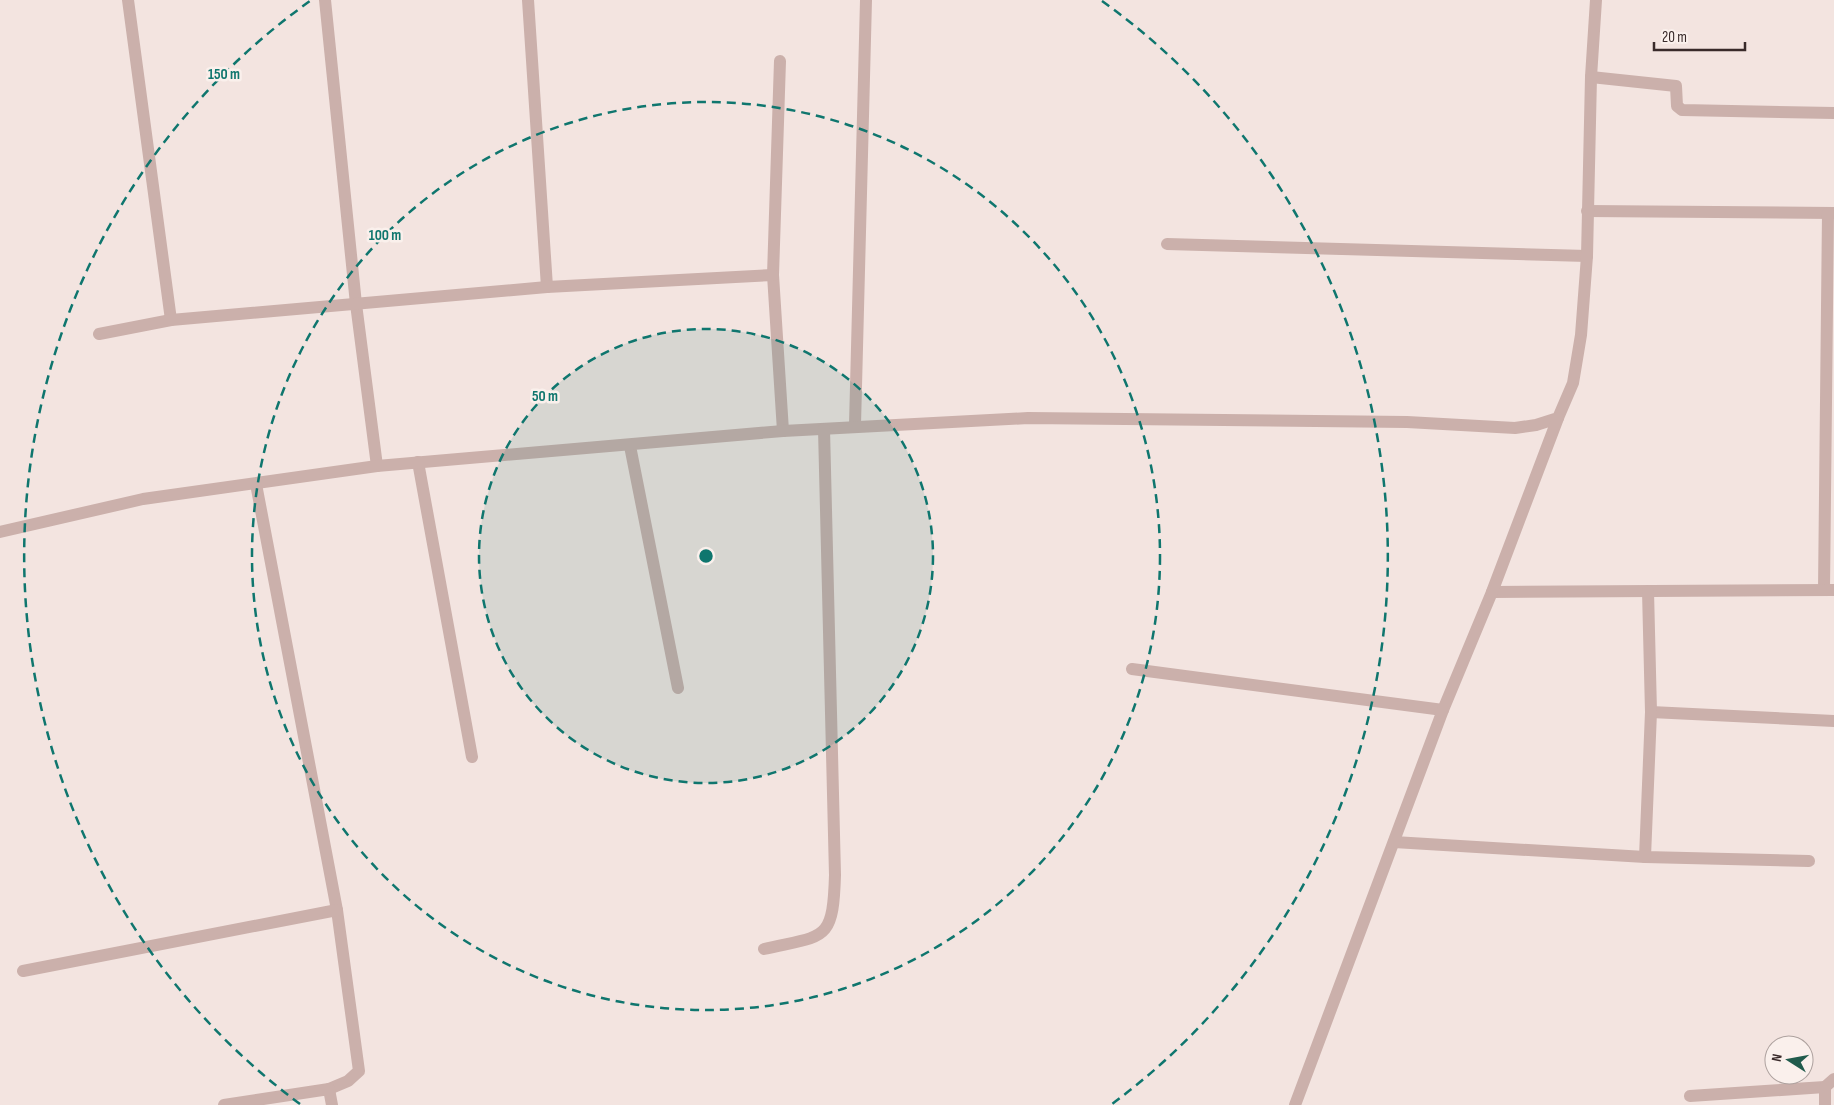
<svg xmlns="http://www.w3.org/2000/svg" width="1834" height="1105" viewBox="0 0 1834 1105" font-family="'Sofia Sans Condensed',sans-serif">
<style>
.lines{fill:none;stroke-linecap:round;stroke-linejoin:round}
.minor{stroke:#cbb0ab;stroke-width:12}
.ring{fill:none;stroke:#0f766e;stroke-width:2.5;stroke-dasharray:9 6}
.centre{fill:#0f766e;stroke:#faf0ec;stroke-width:2.5}
.ring-label{font-size:15px;text-anchor:middle;font-weight:bold;fill:#0f766e;stroke:#faf0ec;stroke-width:5;stroke-linejoin:round;paint-order:stroke}
</style>
<rect width="100%" height="100%" fill="#f3e4e0"/>
<g class="lines">
<!-- minor -->
<g class="minor">
<polyline points="128,0 171,320"/>
<polyline points="325,0 356,304 377,466"/>
<polyline points="528,0 547,287"/>
<polyline points="780,61 773,275 783,431"/>
<polyline points="1591,77 1676,86 1677,106 1682,110 1834,113"/>
<polyline points="1587,211 1834,213"/>
<polyline points="1167,244 1587,256"/>
<polyline points="99,334 171,320 547,287 773,275"/>
<polyline points="855,425 866,0"/>
<polyline points="630,446 678,688"/>
<polyline points="418,462 472,757"/>
<polyline points="256,484 337,910 359,1071 348,1081 329,1089"/>
<polyline points="0,532 143,499 377,466 783,431 1028,418 1407,422 1515,428 1536,425 1558,418 1573,383 1581,335 1587,256 1591,77 1596,0"/>
<polyline points="1824,590 1828,213"/>
<polyline points="1492,592 1834,590"/>
<polyline points="1132,669 1443,710"/>
<polyline points="1651,712 1834,721"/>
<polyline points="1394,842 1645,857 1809,861"/>
<polyline points="1645,857 1651,712 1648,591"/>
<path d="M764,949C825,935 833,943 835,875L824,429"/>
<polyline points="23,971 337,910"/>
<polyline points="1690,1096 1825,1087"/>
<polyline points="224,1105 329,1089 332,1105"/>
<polyline points="1295,1105 1443,710 1492,592 1558,418"/>
<polyline points="1825,1105 1825,1087 1834,1079"/>
</g>
</g>
<!-- distance rings -->
<circle cx="706" cy="556" r="227" fill="#0f766e" fill-opacity=".12"/>
<g class="ring">
<circle cx="706" cy="556" r="227"/>
<circle cx="706" cy="556" r="454"/>
<path d="M300 1104A682 682 0 0 1 310 1M1102 1A682 682 0 0 1 1112 1104"/>
</g>
<circle cx="706" cy="556" r="8" class="centre"/>
<g class="ring-label">
<text x="224" y="79">150 m</text>
<text x="385" y="240">100 m</text>
<text x="545" y="401">50 m</text>
</g>
<!-- north arrow -->
<g transform="translate(1789 1060) rotate(281)"><circle r="24" fill="#faf0ec" stroke="#ada19e"/>
<path d="M0-4L9 19L0 12L-9 19Z" fill="#205b4c"/>
<text y="-8" font-size="14" font-weight="bold" text-anchor="middle" fill="#392a2a">N</text>
</g>
<!-- scale -->
<path d="M1654 42v8h91v-8" fill="none" stroke="#392a2a" stroke-width="2.5"/>
<text x="1662" y="42" font-size="15" fill="#392a2a" stroke="#faf0ec" stroke-width="4" paint-order="stroke">20 m</text>
</svg>
